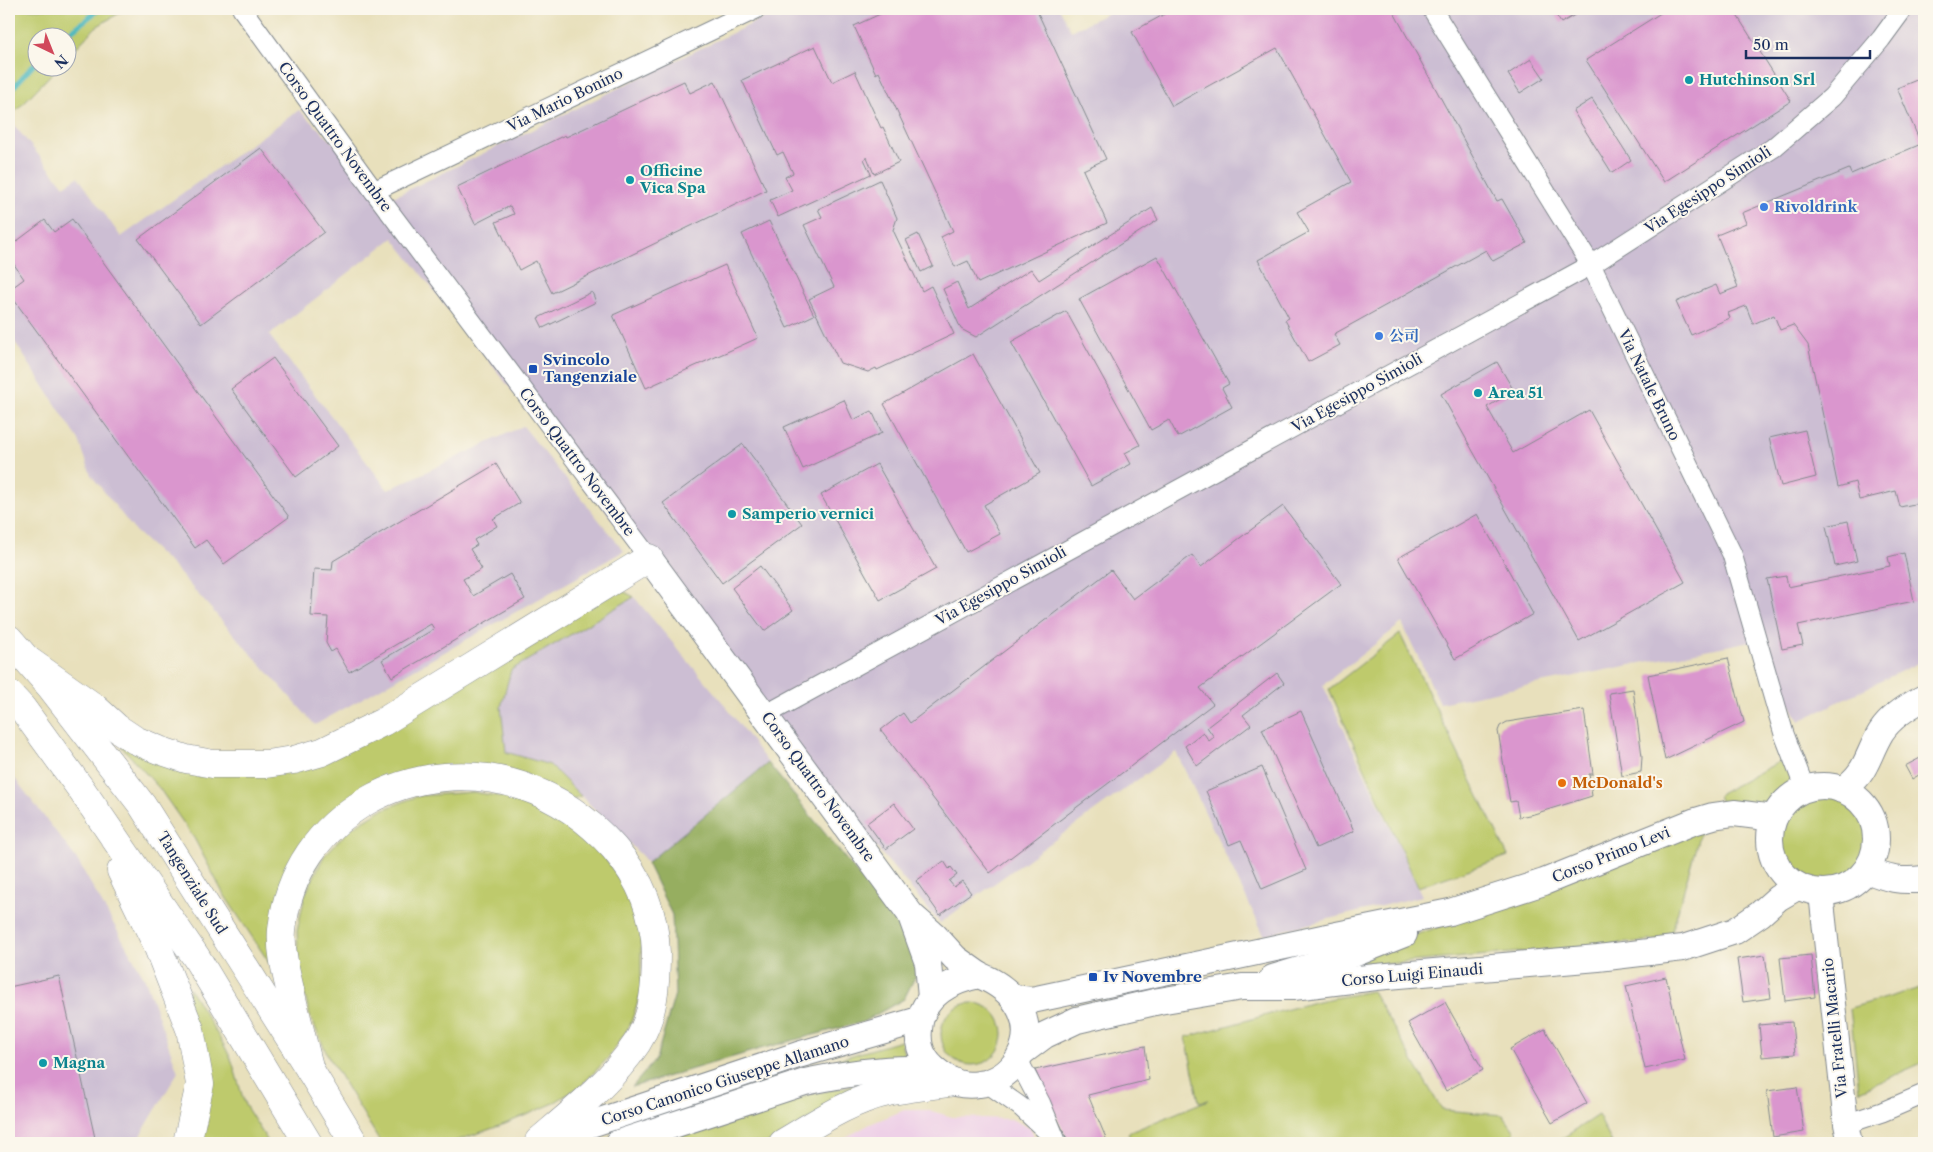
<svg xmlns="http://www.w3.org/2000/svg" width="1933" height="1152" viewBox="0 0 1933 1152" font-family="'Libre Caslon Text','Noto Serif SC',serif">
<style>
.built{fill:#eed0e7}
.industrial{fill:#ccbed3}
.green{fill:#beca6c;stroke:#6c7c65}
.forest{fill:#96ae60;stroke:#586e5f}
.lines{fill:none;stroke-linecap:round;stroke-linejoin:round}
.stream{stroke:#45b5bb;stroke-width:5}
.building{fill:#da96ce}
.minor-casing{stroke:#82888d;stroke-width:21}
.tertiary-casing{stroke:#82888d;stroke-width:26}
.secondary-casing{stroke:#82888d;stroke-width:28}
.motorway-casing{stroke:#82888d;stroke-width:29}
.minor{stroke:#fff;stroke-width:19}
.tertiary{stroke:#fff;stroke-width:24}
.secondary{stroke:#fff;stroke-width:26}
.motorway{stroke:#fff;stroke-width:28}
.culture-dot{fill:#0f9aa8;stroke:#fbf7ec;stroke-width:2}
.shop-dot{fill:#3f7fe0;stroke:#fbf7ec;stroke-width:2}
.transit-dot{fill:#1a4fb4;stroke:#fbf7ec;stroke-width:2}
.food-dot{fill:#e8710a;stroke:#fbf7ec;stroke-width:2}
.labels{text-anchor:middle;stroke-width:4;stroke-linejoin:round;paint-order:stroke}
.culture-label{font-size:15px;font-weight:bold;fill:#0d838f;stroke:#fbf7ec;text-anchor:start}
.street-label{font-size:15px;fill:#1b2f5e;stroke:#fbf7ec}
.shop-label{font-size:15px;font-weight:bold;fill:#366cbe;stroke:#fbf7ec;text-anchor:start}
.transit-label{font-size:15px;font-weight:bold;fill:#164399;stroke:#fbf7ec;text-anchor:start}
.food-label{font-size:15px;font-weight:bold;fill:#c56008;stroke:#fbf7ec;text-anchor:start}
</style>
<rect width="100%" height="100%" fill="#fbf7ec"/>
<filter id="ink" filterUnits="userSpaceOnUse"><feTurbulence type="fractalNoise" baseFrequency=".02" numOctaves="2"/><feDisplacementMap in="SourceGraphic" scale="10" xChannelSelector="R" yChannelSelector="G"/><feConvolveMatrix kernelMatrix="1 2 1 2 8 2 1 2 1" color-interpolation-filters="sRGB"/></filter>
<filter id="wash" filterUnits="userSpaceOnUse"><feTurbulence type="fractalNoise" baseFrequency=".0096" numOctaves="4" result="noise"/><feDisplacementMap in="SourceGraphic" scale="20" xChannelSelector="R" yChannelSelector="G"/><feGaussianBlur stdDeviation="1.12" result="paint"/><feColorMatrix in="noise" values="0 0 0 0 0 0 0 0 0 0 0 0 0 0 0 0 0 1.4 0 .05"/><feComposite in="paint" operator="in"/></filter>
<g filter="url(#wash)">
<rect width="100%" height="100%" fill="#e8e0bc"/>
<!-- built -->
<polygon class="built" points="904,1110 928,1110 952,1117 1011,1119 1030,1128 1037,1143 836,1143 870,1124"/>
<!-- industrial -->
<g class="industrial">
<polygon points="782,9 1060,9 1071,31 1116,9 1924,9 1924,660 1799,721 1756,640 1440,703 1402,623 1323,685 1422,896 1264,935 1176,752 940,923 765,715 393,238 269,335 388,490 523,426 624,551 315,725 172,565 135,531 91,475 79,440 9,333 9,119 64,186 78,177 121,237 299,110 391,198"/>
<polygon points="634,597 724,704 768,763 647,863 643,857 550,765 505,752 501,707 511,670"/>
<polygon points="9,771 76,858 145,979 178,1072 136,1143 9,1143"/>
</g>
<!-- green -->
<g class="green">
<polygon points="9,9 126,9 96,27 68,56 68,38 38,38 38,68 57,68 9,118"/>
<polygon points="625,592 634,597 511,670 501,707 506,752 550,765 581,796 573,799 533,779 345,804 273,961 270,964 223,893 194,838 159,788 121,746 254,775 616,593"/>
<polygon points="1400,634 1508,856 1418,887 1329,689"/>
<polygon points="1784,759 1794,783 1781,790 1769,807 1761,807 1745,801 1721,803 1718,795"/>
<polygon points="473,792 522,800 565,821 602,854 629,893 641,934 641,993 630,1025 610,1056 582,1085 552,1104 505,1124 450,1143 381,1143 328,1056 310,1016 299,971 297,931 305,895 324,856 350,829 379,811 418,796"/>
<circle cx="1822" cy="838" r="45"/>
<polygon points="1702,825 1670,939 1329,969 1418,934 1528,896"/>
<polygon points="1924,987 1924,1062 1859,1091 1850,1008"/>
<polygon points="190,989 225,1047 232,1061 245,1105 269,1143 195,1143 188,993"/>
<polygon points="1372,991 1442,1110 1503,1115 1515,1132 1500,1143 1133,1143 1128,1133 1208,1100 1199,1102 1186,1037 1318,1001"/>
<circle cx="972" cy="1034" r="31"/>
<polygon points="901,1041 905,1059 757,1085 752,1084"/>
<polygon points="853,1086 854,1093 768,1143 663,1143 680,1136 815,1093"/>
<polygon points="1598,1115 1612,1143 1555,1143"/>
</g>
<!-- forest -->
<polygon class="forest" points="768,763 904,931 919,969 904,999 863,1022 760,1049 632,1087 656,1059 675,994 672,915 647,863"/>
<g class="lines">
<!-- stream -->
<g class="stream">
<polyline points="62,38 100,9"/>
<polyline points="9,92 38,60"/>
</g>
</g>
<g id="blocks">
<!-- building -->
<g class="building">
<polygon points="891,9 1036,9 1106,159 1083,170 1107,223 978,283 968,261 955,267 941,237 953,231 879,72 876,74 854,26"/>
<polygon points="1174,9 1392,9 1497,201 1502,199 1527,243 1493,261 1486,250 1334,334 1340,345 1308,362 1285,320 1289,318 1258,260 1309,232 1297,212 1351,182 1277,48 1172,106 1132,32"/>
<polygon points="1552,9 1585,9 1561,23"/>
<polygon points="1667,9 1733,9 1791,101 1664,182 1586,60"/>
<polygon points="815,46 832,82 855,71 881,128 883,127 899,162 874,174 867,157 864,159 871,174 778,217 770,200 792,190 785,177 793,173 783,152 777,155 742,80"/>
<polygon points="1531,59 1544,78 1520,93 1508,74"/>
<polygon points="1924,77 1924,502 1900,507 1896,491 1859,500 1855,482 1838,487 1808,345 1793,325 1780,330 1774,315 1753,324 1746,306 1728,313 1730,318 1691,335 1676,302 1716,285 1720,294 1738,287 1717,235 1746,223 1742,213 1849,169 1851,174 1921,144 1897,88"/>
<polygon points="684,81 690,93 715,81 766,190 552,293 536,261 519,270 496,222 514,214 510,206 475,224 457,187 565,135 566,137"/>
<polygon points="1592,99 1631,160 1612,173 1573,111"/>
<polygon points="261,148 324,232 201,324 138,239"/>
<polygon points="880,180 897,218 893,230 922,291 931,286 954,334 877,370 876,368 868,372 840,363 809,299 834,287 804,225 822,217 818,209"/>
<polygon points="1152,208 1158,220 976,337 961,329 943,289 957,282 969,309 1031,269 1039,280"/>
<polygon points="72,219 289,517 224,564 206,540 195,548 9,293 9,290 24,279 9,257 9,247 45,220 54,232"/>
<polygon points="769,221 814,315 787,328 742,234"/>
<polygon points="918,234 933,266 921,272 906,240"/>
<polygon points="1157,256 1229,384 1222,388 1232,407 1178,437 1169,420 1151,430 1079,299"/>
<polygon points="725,265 758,338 646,388 613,315"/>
<polygon points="592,292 596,302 543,328 538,318"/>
<polygon points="1066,311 1140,445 1125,453 1131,464 1091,486 1011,342"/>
<polygon points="973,354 1040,473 984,505 1000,534 966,552 884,404"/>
<polygon points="273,358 338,446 296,477 231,389"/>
<polygon points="1497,362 1514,391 1487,407 1513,453 1589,410 1685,582 1579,641 1441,394"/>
<polygon points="844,400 853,420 872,411 882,433 803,469 784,427"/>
<polygon points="1805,430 1816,477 1781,486 1769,438"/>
<polygon points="743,444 802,524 722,583 663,503"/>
<polygon points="496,464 520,503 493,519 497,526 474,540 477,545 470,549 482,569 463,579 473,596 510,574 525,599 392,677 382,660 434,629 431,624 349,672 336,649 331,652 326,643 328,617 311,616 314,569 332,570 333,561"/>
<polygon points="877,464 936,569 880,600 821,495"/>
<polygon points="1283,506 1341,584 1200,688 1213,704 990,873 881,730 903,713 910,723 1111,570 1133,599 1192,555 1201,567"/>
<polygon points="1477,514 1533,614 1455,659 1398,558"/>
<polygon points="1848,521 1857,561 1835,566 1826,526"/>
<polygon points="1904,553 1914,601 1798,625 1803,645 1782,649 1767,579 1786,576 1788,587 1890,566 1888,557"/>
<polygon points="760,566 793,610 764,631 732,588"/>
<polygon points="1728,658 1744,722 1665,760 1648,675"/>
<polygon points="1277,673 1284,683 1243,715 1251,725 1197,766 1185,746 1203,732 1209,741 1214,737 1207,727"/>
<polygon points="1633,689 1642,756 1641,772 1622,776 1609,693"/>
<polygon points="1584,710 1593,774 1589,774 1592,796 1534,814 1519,817 1516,801 1510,802 1498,731 1500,726 1507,722"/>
<polygon points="1301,711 1354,831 1316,848 1262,729"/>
<polygon points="1924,756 1924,772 1912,779 1905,766"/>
<polygon points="1262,767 1306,870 1262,889 1241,840 1229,845 1206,791"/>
<polygon points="894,803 913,829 886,849 867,823"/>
<polygon points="944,861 949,869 951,867 957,875 949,881 954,887 962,881 971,893 940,915 916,881"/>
<polygon points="1765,955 1771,998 1743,1002 1737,959"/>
<polygon points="1811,955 1815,997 1785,1001 1780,958"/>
<polygon points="59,976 95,1138 72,1143 9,1143 9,987"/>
<polygon points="1666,977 1685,1060 1645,1069 1626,986"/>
<polygon points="1445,1002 1483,1070 1446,1091 1408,1023"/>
<polygon points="1792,1022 1795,1054 1762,1057 1759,1025"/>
<polygon points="1545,1029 1587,1103 1552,1123 1510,1049"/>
<polygon points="1145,1046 1149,1080 1088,1095 1108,1143 1069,1143 1035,1070"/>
<polygon points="1797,1087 1804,1132 1773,1137 1767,1091"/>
</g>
</g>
</g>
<g filter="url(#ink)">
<use href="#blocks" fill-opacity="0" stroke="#82888d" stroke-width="1"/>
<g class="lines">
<!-- minor casing -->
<g class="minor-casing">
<g id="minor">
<polyline points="242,9 374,191 649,558"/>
<polyline points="1432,9 1591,265 1732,554 1784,734 1805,789"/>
<polyline points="374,191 756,9"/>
<polyline points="765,715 1591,265 1773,148 1832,97 1881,39 1903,9"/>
<polyline points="1018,1060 1041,1104 1057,1143"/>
<polyline points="987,1083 1021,1107 1049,1133"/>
<polyline points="1846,1124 1882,1112 1924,1094"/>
</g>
</g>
<!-- tertiary casing -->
<g class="tertiary-casing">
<polyline id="tertiary" points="1821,893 1846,1124 1850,1143"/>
</g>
<!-- secondary casing -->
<g class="secondary-casing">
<g id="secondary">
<polyline points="649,558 911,915 934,935 955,958 979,975"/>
<circle cx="1823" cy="839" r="53"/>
<path d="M1842,790C1868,772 1866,757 1881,732C1891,717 1908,706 1924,698"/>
<path d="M1867,870C1888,879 1900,882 1924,879"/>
<polyline points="911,916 928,963 931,998"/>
<path d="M979,975C996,982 1013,993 1021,1011C1036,1043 1013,1080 979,1084C967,1086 957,1085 947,1078C939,1073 930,1067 925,1058C919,1049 918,1038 919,1029C921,995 950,981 979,975Z"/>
<polyline points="1273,978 1356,953 1404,934"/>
<polyline points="1013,998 1032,1000 1327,937 1450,912 1544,882 1693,822 1713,816 1734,813 1774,818"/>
<polyline points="1022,1052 1045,1035 1077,1020 1159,1001 1242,987 1293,987 1376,977 1598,958 1683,948 1735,931 1760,914 1778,898 1797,887"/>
<polyline points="540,1141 798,1055 919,1020"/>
<path d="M618,1143L805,1082C847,1073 892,1066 935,1070"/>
</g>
</g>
<!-- motorway casing -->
<g class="motorway-casing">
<g id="motorway">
<polyline points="9,639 50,686 142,805 310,1070 354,1143"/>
<polyline points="29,661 94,707 117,728 135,740 159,750 186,759 213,764 266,764 294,760 322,752 383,722 649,558"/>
<polyline points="9,694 22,708 81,789 196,957 308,1143"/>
<polyline points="121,871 157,945 190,1029 200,1084 187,1143"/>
<path d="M310,1070C304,1048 299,1025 293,1003C288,979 280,954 282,930C294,813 416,751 522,786C558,798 589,820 614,848C640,878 655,913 656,953C656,985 654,1015 637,1043C611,1082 574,1111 539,1141"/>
<path d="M783,1143C815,1124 850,1100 888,1092C909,1087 932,1086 953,1082"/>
</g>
</g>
<!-- minor -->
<use href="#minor" class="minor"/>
<!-- tertiary -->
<use href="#tertiary" class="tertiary"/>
<!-- secondary -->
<use href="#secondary" class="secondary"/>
<!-- motorway -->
<use href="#motorway" class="motorway"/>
</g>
</g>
<!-- markers -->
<g class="culture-dot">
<circle cx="1689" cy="80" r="5"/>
<circle cx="630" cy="180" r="5"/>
<circle cx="1478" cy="393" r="5"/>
<circle cx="732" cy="514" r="5"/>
<circle cx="43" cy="1063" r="5"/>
</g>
<g class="shop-dot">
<circle cx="1764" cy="207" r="5"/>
<circle cx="1379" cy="336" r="5"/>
</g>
<g class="transit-dot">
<rect x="528" y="364" width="10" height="10" rx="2.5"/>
<rect x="1088" y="972" width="10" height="10" rx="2.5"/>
</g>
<circle class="food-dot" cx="1562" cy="783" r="5"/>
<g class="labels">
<!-- culture labels -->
<g class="culture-label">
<text x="1699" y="85">Hutchinson Srl</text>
<text x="640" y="176">Officine<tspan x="640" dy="17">Vica Spa</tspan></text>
<text x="1488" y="398">Area 51</text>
<text x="742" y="519">Samperio vernici</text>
<text x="53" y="1068">Magna</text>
</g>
<!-- street labels -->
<g class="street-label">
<text transform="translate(565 100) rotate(-26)" y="5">Via Mario Bonino</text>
<text transform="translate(335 137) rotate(54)" y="5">Corso Quattro Novembre</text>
<text transform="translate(1708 190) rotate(-33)" y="5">Via Egesippo Simioli</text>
<text transform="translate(1649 385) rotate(64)" y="5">Via Natale Bruno</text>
<text transform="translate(1357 393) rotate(-29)" y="5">Via Egesippo Simioli</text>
<text transform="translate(577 462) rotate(53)" y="5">Corso Quattro Novembre</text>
<text transform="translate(1001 586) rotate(-29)" y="5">Via Egesippo Simioli</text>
<text transform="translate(818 787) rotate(54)" y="5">Corso Quattro Novembre</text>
<text transform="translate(1611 855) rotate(-22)" y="5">Corso Primo Levi</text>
<text transform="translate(192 883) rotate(58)" y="5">Tangenziale Sud</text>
<text transform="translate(1412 975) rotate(-5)" y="5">Corso Luigi Einaudi</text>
<text transform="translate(1835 1028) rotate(-96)" y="5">Via Fratelli Macario</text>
<text transform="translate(725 1081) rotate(-18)" y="5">Corso Canonico Giuseppe Allamano</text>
</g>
<!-- shop labels -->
<g class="shop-label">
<text x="1774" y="212">Rivoldrink</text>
<text x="1389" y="341">公司</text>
</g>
<!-- transit labels -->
<g class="transit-label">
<text x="543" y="365">Svincolo<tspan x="543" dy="17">Tangenziale</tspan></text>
<text x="1103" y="982">Iv Novembre</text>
</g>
<!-- food labels -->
<g class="food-label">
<text x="1572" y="788">McDonald's</text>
</g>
</g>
<!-- margin -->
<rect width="1933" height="1152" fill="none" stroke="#fbf7ec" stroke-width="30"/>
<!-- north arrow -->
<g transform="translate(52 52) rotate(137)"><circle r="24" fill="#fbf7ec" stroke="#a1a7b3"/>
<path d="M0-4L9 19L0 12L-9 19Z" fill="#d1495b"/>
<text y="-8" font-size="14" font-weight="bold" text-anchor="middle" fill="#1b2f5e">N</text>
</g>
<!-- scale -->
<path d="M1746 50v8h124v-8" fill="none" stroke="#1b2f5e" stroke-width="2.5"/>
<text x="1753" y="50" font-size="15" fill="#1b2f5e" stroke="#fbf7ec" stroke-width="4" paint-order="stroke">50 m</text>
</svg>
